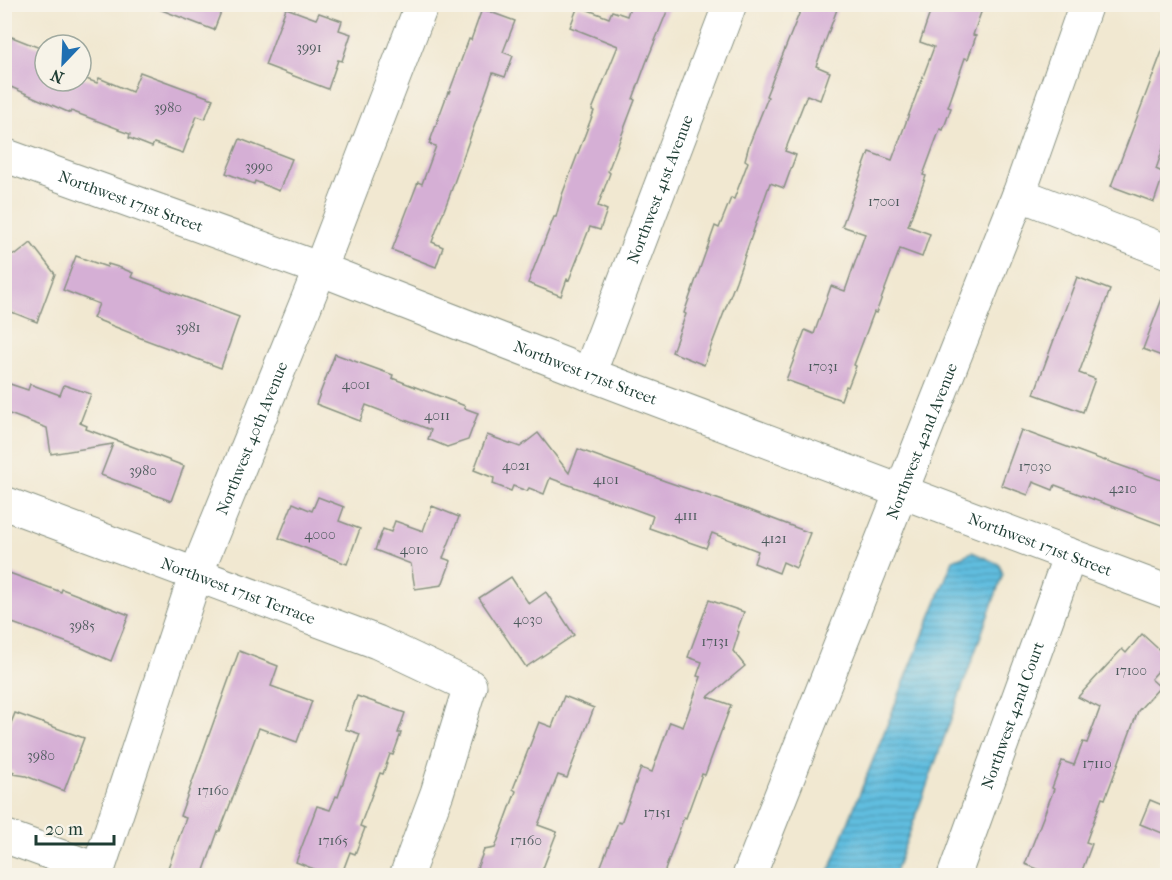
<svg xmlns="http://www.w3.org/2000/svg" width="1172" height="880" viewBox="0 0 1172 880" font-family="'IM FELL French Canon',serif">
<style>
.water{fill:url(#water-rules);stroke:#407d8a;stroke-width:1.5}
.building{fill:#d5afd5}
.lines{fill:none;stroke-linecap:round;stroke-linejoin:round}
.minor-casing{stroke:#889282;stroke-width:35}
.minor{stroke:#fff;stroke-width:33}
.labels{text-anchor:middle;stroke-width:4.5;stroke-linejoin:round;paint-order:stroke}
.number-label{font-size:14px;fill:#4c5a5c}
.street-label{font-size:16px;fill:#1f3d34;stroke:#f7f3e8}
</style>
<defs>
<pattern id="water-rules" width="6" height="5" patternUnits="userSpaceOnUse" patternTransform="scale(1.5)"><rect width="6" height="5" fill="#61bddf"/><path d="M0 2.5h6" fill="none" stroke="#4f9bb6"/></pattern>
</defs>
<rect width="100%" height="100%" fill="#f7f3e8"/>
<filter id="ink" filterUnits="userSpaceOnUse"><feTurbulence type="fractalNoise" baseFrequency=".0167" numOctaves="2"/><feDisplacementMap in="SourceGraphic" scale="12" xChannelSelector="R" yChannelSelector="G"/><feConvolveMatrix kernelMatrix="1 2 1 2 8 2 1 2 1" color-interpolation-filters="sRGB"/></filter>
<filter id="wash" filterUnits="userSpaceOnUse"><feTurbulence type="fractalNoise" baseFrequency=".008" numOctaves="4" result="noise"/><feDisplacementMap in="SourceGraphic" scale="24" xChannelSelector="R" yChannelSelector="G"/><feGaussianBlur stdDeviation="1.35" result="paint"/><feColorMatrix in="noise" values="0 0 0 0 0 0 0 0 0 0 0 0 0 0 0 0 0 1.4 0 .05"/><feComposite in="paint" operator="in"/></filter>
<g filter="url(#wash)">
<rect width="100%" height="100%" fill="#f1e8d1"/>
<!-- water -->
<polygon class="water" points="972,552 999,564 1003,574 929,780 894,875 828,875 853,810 953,560"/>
<g id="blocks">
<!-- building -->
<g class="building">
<polygon points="151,4 224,4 214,30 151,6"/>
<polygon points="631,4 670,4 646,63 633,99 635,100 608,171 610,173 598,206 607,210 600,230 590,227 569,280 567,279 561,296 528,283 554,217 556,217 562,195 594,111 592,110 618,46 570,27 578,6 609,18 612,11 627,16"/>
<polygon points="803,4 839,4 816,66 830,72 820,100 807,95 785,151 796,155 784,188 770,183 736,281 704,365 672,352 686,314 684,313 715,226 719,228 731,198 734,199 748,162 745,160 749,145 768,97 766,96"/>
<polygon points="933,4 984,4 973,35 976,36 968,59 965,58 948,107 951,108 943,130 940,129 923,175 926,176 908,226 930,234 922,257 900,249 876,313 874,312 854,365 856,366 848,387 846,386 841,400 786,380 805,330 814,334 831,286 845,291 865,234 842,226 869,152 892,160 934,47 920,42"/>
<polygon points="286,8 316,19 319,13 342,21 339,30 351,34 342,61 338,60 328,89 265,65"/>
<polygon points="482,9 515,21 503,52 513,56 505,77 493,73 449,197 432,242 443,247 436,267 392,250 418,182 422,184 436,146 429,144 448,92 449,93 469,39 471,40"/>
<polygon points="12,37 45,50 45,81 81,81 81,77 97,83 99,78 132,92 140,72 213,99 205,119 197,116 183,153 154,143 152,147 129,138 130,134 118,130 119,129 71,111 70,113 4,84 4,56"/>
<polygon points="1166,41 1167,41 1167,137 1156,169 1164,173 1154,202 1111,186"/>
<polygon points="240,139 292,159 279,191 255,181 254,184 226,173"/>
<polygon points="31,243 55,274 37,322 4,309 4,251 16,255"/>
<polygon points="76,256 107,267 108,264 121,268 133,273 131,277 239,317 221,368 138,337 138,336 93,318 99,304 63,290"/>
<polygon points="1077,277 1110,290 1079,373 1095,379 1083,412 1034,394"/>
<polygon points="1166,288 1167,289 1167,358 1143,349"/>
<polygon points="335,354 393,375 392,378 465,406 464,408 478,413 468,440 447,447 428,439 431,430 366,405 360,421 316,404"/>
<polygon points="4,382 28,390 30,384 60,395 64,385 91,394 80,423 87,426 86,429 184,466 171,501 101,475 113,444 51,454 47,428 4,412"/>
<polygon points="1021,430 1105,461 1105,460 1167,482 1167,527 1055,485 1053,490 1033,482 1028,495 1001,485"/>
<polygon points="538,433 569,473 578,449 665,481 752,511 810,533 796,568 783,562 779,573 754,563 758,551 712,533 706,548 649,528 653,516 550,478 544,494 529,488 527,491 513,486 511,491 493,484 494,478 474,470 487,435 520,447"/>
<polygon points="318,497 344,507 339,521 360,529 347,564 279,538 293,503 312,511"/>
<polygon points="432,506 459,517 443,558 451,561 442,585 415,589 411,564 375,550 383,529 391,532 395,521 423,531"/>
<polygon points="4,571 61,592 62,589 129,615 111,661 82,648 4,620"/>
<polygon points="511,577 529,604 546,592 574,635 526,667 479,598"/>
<polygon points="709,600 744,612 737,631 739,632 733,651 745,666 708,697 731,705 705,775 702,774 686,818 684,817 663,876 597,876 618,822 621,823 641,768 652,772 670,722 683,727 701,677 697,676 702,662 688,657"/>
<polygon points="1142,634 1167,657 1167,661 1151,679 1160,687 1138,711 1105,799 1102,798 1086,842 1092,844 1080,876 1055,876 1025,864 1054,789 1052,788 1062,761 1074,765 1083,742 1087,743 1100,708 1078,697 1122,649 1126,653"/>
<polygon points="239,651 278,666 271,686 312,701 297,742 259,728 220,831 218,831 202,876 165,876 186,818 180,816"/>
<polygon points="357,696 405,713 398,733 401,733 393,755 390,754 383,774 380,773 360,826 365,828 355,854 350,852 341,876 332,876 296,862 317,806 330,810 336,796 338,797 360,734 345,729"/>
<polygon points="564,696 594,708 567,778 558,775 538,825 557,832 540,876 474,876 484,850 495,848 516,791 513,789 539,722 552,727"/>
<polygon points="15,713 84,738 64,791 26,776 13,774 14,772 4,768 4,741"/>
<polygon points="1150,800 1167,807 1167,835 1140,824"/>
</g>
</g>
</g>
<g filter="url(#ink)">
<use href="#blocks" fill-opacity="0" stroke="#889282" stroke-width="1.5"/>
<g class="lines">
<!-- minor casing -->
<g class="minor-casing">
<g id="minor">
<path id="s1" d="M4,155L320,269L589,374L1168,592"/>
<polyline points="1019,194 1168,252"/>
<path id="s2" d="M589,374L730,4"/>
<path id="s3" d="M4,503L377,642L470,686L437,793L406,876"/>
<polyline points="4,836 98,870"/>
<path id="s4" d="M96,876L196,574L320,269L422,4"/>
<path id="s5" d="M749,876L1019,194L1086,4"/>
<path id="s6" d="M954,876L1070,555"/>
</g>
</g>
<!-- minor -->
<use href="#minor" class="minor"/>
</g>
</g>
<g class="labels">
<!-- number labels -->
<g class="number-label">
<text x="309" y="52">3991</text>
<text x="168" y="112">3980</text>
<text x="259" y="171">3990</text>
<text x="884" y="206">17001</text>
<text x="188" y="332">3981</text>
<text x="823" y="371">17031</text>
<text x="356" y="389">4001</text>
<text x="437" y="420">4011</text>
<text x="516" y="470">4021</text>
<text x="1035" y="471">17030</text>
<text x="143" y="475">3980</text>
<text x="606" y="484">4101</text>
<text x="1123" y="493">4210</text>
<text x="686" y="520">4111</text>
<text x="320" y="539">4000</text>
<text x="774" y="543">4121</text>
<text x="414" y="554">4010</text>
<text x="528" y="624">4030</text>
<text x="82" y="630">3985</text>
<text x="715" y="646">17131</text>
<text x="1131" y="675">17100</text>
<text x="41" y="760">3980</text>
<text x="1097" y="768">17110</text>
<text x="213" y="795">17160</text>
<text x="657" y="817">17151</text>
<text x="333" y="845">17165</text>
<text x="526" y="845">17160</text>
</g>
<!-- street labels -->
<g class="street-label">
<text dy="6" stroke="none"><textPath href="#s2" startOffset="198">Northwest 41st Avenue</textPath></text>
<text dy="6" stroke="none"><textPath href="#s1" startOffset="135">Northwest 171st Street</textPath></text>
<text dy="6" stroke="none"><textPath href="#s1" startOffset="621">Northwest 171st Street</textPath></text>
<text dy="6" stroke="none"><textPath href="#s4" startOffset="465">Northwest 40th Avenue</textPath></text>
<text dy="6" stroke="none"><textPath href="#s5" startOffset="468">Northwest 42nd Avenue</textPath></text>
<text dy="6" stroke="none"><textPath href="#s1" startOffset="1107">Northwest 171st Street</textPath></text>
<text dy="6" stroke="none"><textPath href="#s3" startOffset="250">Northwest 171st Terrace</textPath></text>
<text dy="6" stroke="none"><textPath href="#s6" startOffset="171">Northwest 42nd Court</textPath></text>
</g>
</g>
<!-- margin -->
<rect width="1172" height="880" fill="none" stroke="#f7f3e8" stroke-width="24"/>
<!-- north arrow -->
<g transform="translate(63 63) rotate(203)"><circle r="28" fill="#f7f3e8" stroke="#a1aaa0" stroke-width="1.5"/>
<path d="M0-4.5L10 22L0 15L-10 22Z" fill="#1f6fb2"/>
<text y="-9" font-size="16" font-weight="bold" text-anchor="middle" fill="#1f3d34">N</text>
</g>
<!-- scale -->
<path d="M36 835v9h78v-9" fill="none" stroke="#1f3d34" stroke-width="3"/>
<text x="45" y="835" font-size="18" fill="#1f3d34" stroke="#f7f3e8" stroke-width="4.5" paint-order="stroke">20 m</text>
</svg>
